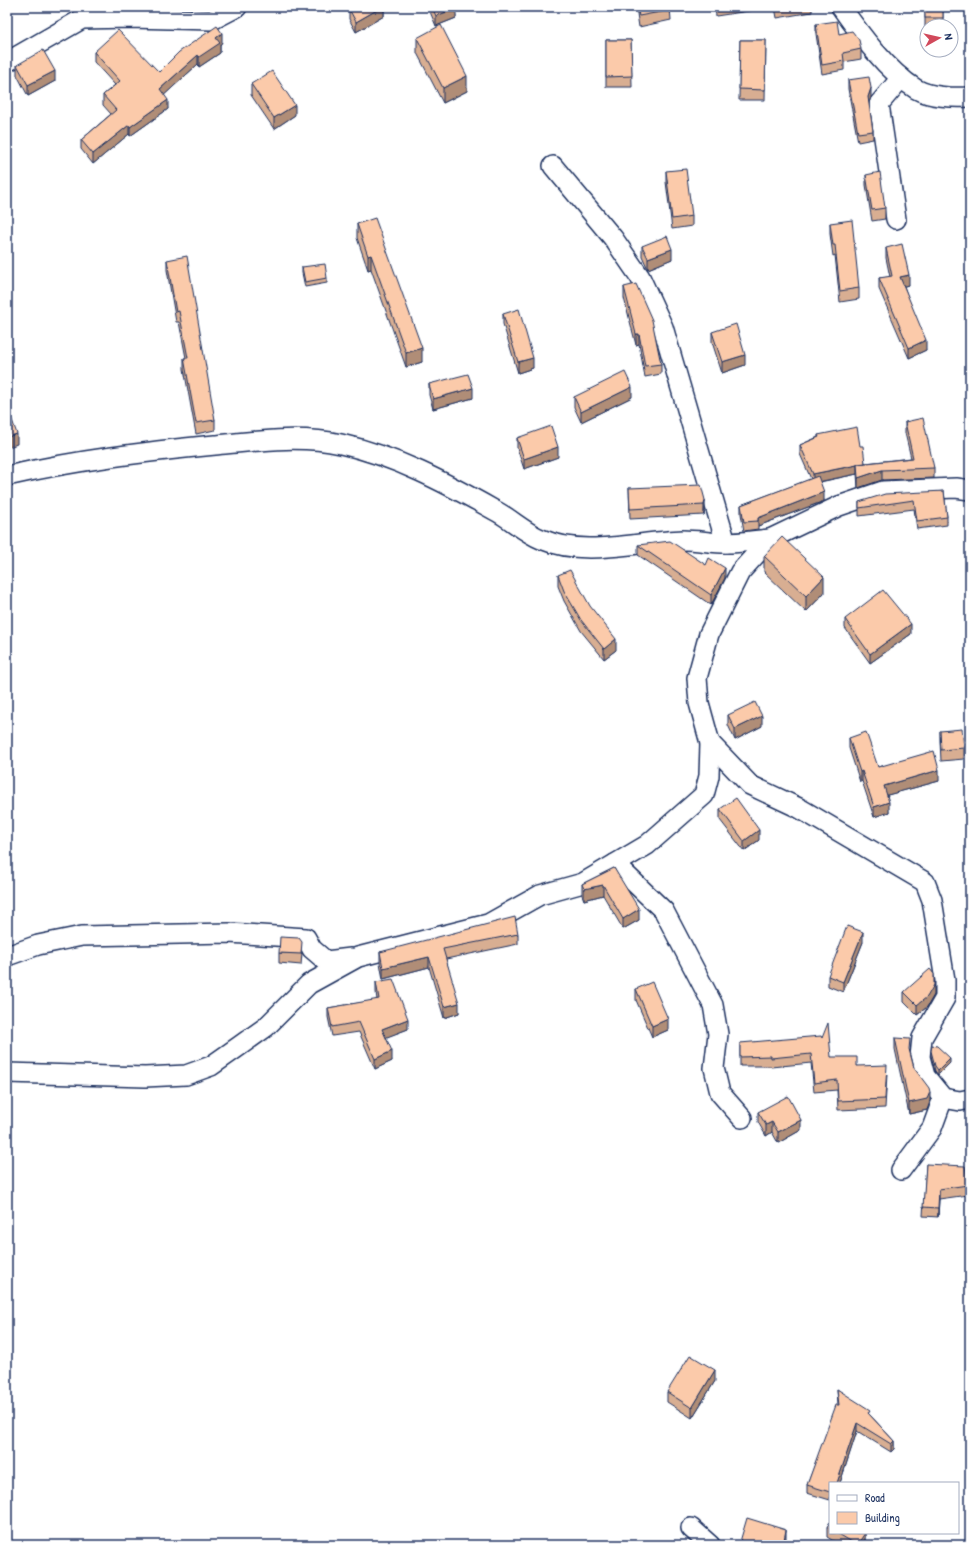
<svg xmlns="http://www.w3.org/2000/svg" width="977" height="1552" viewBox="0 0 977 1552" font-family="'Patrick Hand',sans-serif">
<style>
.lines{fill:none;stroke-linecap:round;stroke-linejoin:round}
.minor-casing{stroke:#1b2f5e;stroke-width:22}
.minor{stroke:#fff;stroke-width:19}
.wall{fill:#d8ae92;stroke:#1b2f5e}
.shaded-wall{fill:#b08d77;stroke:#1b2f5e}
.building{fill:#fbcaaa;stroke:#1b2f5e}
</style>
<rect width="100%" height="100%" fill="#fff"/>
<filter id="ink" filterUnits="userSpaceOnUse"><feTurbulence type="fractalNoise" baseFrequency=".025" numOctaves="2"/><feDisplacementMap in="SourceGraphic" scale="8" xChannelSelector="R" yChannelSelector="G"/><feConvolveMatrix kernelMatrix="1 2 1 2 8 2 1 2 1" color-interpolation-filters="sRGB"/></filter>
<g filter="url(#ink)">
<g class="lines">
<!-- minor casing -->
<g class="minor-casing">
<g id="minor">
<path d="M841,7C860,34 887,71 916,89C930,97 954,98 970,97"/>
<polyline points="7,62 82,19 130,18 212,20 237,7"/>
<polyline points="553,166 613,238 640,277 663,327 726,543"/>
<polyline points="896,219 879,104 901,78"/>
<path d="M7,476C77,460 144,452 215,445C257,441 300,435 341,444C395,456 446,483 494,510C510,518 524,532 541,539C586,558 637,541 683,540C697,540 712,543 726,543C741,543 756,540 770,539"/>
<polyline points="710,743 750,785 799,808 925,882 932,900 945,980 945,998 922,1038 920,1057 925,1076 943,1098 960,1101 970,1099"/>
<polyline points="615,864 664,911 713,1005 718,1034 714,1068 720,1093 742,1118"/>
<polyline points="7,956 38,945 82,936 229,933 306,938 312,949 326,961 351,958"/>
<polyline points="7,1073 145,1077 186,1075 211,1066 238,1047 266,1027 309,984 358,957 488,924 540,895 583,883 647,845 704,795 709,776 710,743 699,703 697,678 709,634 740,572 770,539 839,506 883,491 956,488 970,490"/>
<polyline points="901,1170 932,1128 943,1098"/>
<polyline points="691,1528 710,1545"/>
</g>
</g>
<!-- minor -->
<use href="#minor" class="minor"/>
</g>
<!-- wall -->
<g class="wall">
<polygon points="384,7 384,16 356,32 349,19 349,9"/>
<polygon points="428,7 455,7 456,18 436,26"/>
<polygon points="636,7 670,7 671,20 639,27"/>
<polygon points="715,7 812,7 812,12 777,18 775,7 716,16"/>
<polygon points="925,7 943,7 943,26 927,26 927,28 925,28"/>
<polygon points="816,24 839,34 861,49 861,59 844,62 844,70 822,74 816,34"/>
<polygon points="417,38 467,91 443,103 417,53"/>
<polygon points="606,40 631,40 632,87 606,87"/>
<polygon points="740,40 766,40 765,100 739,100"/>
<polygon points="222,42 220,45 220,53 199,67 198,64 164,95 168,109 130,136 129,134 93,164 81,149 81,140 111,114 103,105 103,95 115,85 94,62 94,52 159,72"/>
<polygon points="17,65 55,81 28,96 17,75"/>
<polygon points="848,80 871,97 869,103 873,131 873,139 858,142 848,89"/>
<polygon points="251,84 295,115 274,129 251,95"/>
<polygon points="666,171 692,216 692,226 672,229 666,182"/>
<polygon points="866,175 885,208 885,219 872,221 866,185"/>
<polygon points="830,223 859,288 859,299 840,302 835,255 833,256 830,234"/>
<polygon points="357,224 422,362 406,367 371,269 368,270 357,238"/>
<polygon points="642,246 672,259 648,269 642,256"/>
<polygon points="886,248 909,285 904,286 926,350 909,358 879,289 879,278 890,277 886,258"/>
<polygon points="167,260 215,420 215,430 196,434 184,369 184,358 186,358 179,322 176,322 167,270"/>
<polygon points="302,267 327,278 327,283 305,287 302,273"/>
<polygon points="624,287 661,364 661,374 645,377 639,344 636,345 624,298"/>
<polygon points="503,314 533,368 518,373 503,324"/>
<polygon points="712,332 745,365 722,373 712,342"/>
<polygon points="429,384 473,398 433,409 429,395"/>
<polygon points="574,397 632,397 581,422 574,407"/>
<polygon points="905,422 934,468 934,478 882,480 858,488 857,474 820,482 824,501 758,526 758,529 744,531 741,514 741,505 811,479 800,454 800,445 818,437 818,435 860,446 865,463 911,458 905,433"/>
<polygon points="517,438 558,457 524,469 517,448"/>
<polygon points="629,488 705,500 704,515 630,519"/>
<polygon points="944,491 947,517 947,525 917,529 914,509 859,516 859,502"/>
<polygon points="638,545 725,578 711,605 638,555"/>
<polygon points="764,556 824,593 806,612 764,572"/>
<polygon points="558,575 616,650 604,659 581,631 564,601 558,586"/>
<polygon points="845,619 911,634 870,663 845,628"/>
<polygon points="728,715 762,726 735,740 728,725"/>
<polygon points="940,731 964,748 964,759 941,761 940,741"/>
<polygon points="849,738 878,767 939,781 887,795 889,812 874,817 862,781 860,782 849,748"/>
<polygon points="720,809 759,840 744,851 720,820"/>
<polygon points="614,868 639,920 623,929 603,895 584,900 582,895 582,884"/>
<polygon points="518,934 518,944 446,959 459,1013 444,1018 429,967 383,979 380,963 380,952"/>
<polygon points="863,942 843,992 828,986 828,976"/>
<polygon points="279,953 302,953 301,965 279,963"/>
<polygon points="376,982 408,1029 386,1037 392,1061 375,1069 359,1032 332,1036 328,1017 328,1008 377,1000 376,992"/>
<polygon points="636,989 668,1030 652,1037 636,1000"/>
<polygon points="904,992 934,995 927,1007 917,1015 904,1002"/>
<polygon points="895,1038 910,1051 914,1068 930,1102 927,1110 909,1114 895,1049"/>
<polygon points="740,1043 831,1057 857,1066 887,1074 885,1108 838,1110 837,1090 814,1092 811,1063 771,1067 771,1066 740,1066"/>
<polygon points="931,1051 950,1063 938,1075 935,1071 931,1056"/>
<polygon points="758,1112 801,1130 778,1143 772,1132 766,1136 758,1122"/>
<polygon points="926,1164 968,1185 968,1195 939,1199 938,1217 923,1216"/>
<polygon points="715,1381 692,1418 667,1402 667,1392"/>
<polygon points="837,1389 870,1415 894,1441 894,1449 891,1452 857,1431 840,1483 830,1483 830,1500 807,1493 807,1485 838,1405"/>
<polygon points="830,1522 830,1533 865,1533 865,1543 864,1545 840,1545 827,1537 827,1527"/>
</g>
<!-- shaded-wall -->
<g class="shaded-wall">
<polygon points="382,7 384,7 384,16 356,32 356,22"/>
<polygon points="456,8 456,18 436,26 436,16"/>
<polygon points="222,33 222,42 220,45 220,53 199,67 199,57 216,38"/>
<polygon points="198,55 198,64 160,99 160,89"/>
<polygon points="55,71 55,81 28,96 28,85"/>
<polygon points="467,76 467,91 443,103 443,88"/>
<polygon points="871,88 871,97 868,106 868,97"/>
<polygon points="168,100 168,109 130,136 130,127"/>
<polygon points="295,105 295,115 274,129 274,118"/>
<polygon points="129,125 129,134 93,164 93,154"/>
<polygon points="672,249 672,259 648,269 648,258"/>
<polygon points="371,255 371,269 368,270 368,256"/>
<polygon points="909,275 909,285 900,287 900,277"/>
<polygon points="636,334 639,334 639,344 636,345"/>
<polygon points="926,340 926,350 909,358 909,348"/>
<polygon points="422,348 422,362 406,367 406,353"/>
<polygon points="745,355 745,365 722,373 722,362"/>
<polygon points="533,358 533,368 518,373 518,362"/>
<polygon points="632,387 632,397 581,422 581,412"/>
<polygon points="473,388 473,398 433,409 433,399"/>
<polygon points="17,434 17,444 7,448 7,437"/>
<polygon points="558,447 558,457 524,469 524,459"/>
<polygon points="857,465 857,474 813,483 813,474"/>
<polygon points="882,470 882,480 858,488 858,478"/>
<polygon points="824,492 824,501 758,526 758,518"/>
<polygon points="705,500 705,511 704,515 704,505"/>
<polygon points="725,568 725,578 711,605 711,595"/>
<polygon points="824,577 824,593 806,612 806,596"/>
<polygon points="911,624 911,634 870,663 870,654"/>
<polygon points="616,639 616,650 604,659 604,649"/>
<polygon points="762,716 762,726 735,740 735,729"/>
<polygon points="939,770 939,781 884,796 884,786"/>
<polygon points="862,771 862,781 860,782 860,772"/>
<polygon points="889,802 889,812 874,817 874,807"/>
<polygon points="759,830 759,840 744,851 744,841"/>
<polygon points="603,885 603,895 584,900 584,889"/>
<polygon points="639,909 639,920 623,929 623,919"/>
<polygon points="863,932 863,942 843,992 843,982"/>
<polygon points="429,957 429,967 383,979 383,968"/>
<polygon points="934,985 934,995 927,1007 917,1015 917,1005"/>
<polygon points="459,1003 459,1013 444,1018 444,1007"/>
<polygon points="408,1019 408,1029 382,1039 382,1029"/>
<polygon points="668,1019 668,1030 652,1037 652,1026"/>
<polygon points="392,1051 392,1061 375,1069 375,1059"/>
<polygon points="950,1058 950,1063 938,1075 938,1070"/>
<polygon points="930,1092 930,1102 927,1110 909,1114 909,1103"/>
<polygon points="801,1120 801,1130 778,1143 778,1132"/>
<polygon points="772,1122 772,1132 766,1136 766,1125"/>
<polygon points="939,1189 939,1199 938,1217 938,1208"/>
<polygon points="715,1370 715,1381 692,1418 692,1408"/>
<polygon points="857,1423 857,1431 840,1483 837,1483"/>
<polygon points="894,1441 894,1449 891,1452 891,1444"/>
<polygon points="786,1530 786,1541 785,1545 783,1545"/>
<polygon points="862,1533 865,1533 865,1543 864,1545 857,1545"/>
</g>
<!-- building -->
<g class="building">
<polygon points="352,7 382,7 356,22 349,9"/>
<polygon points="432,7 455,7 456,8 436,16"/>
<polygon points="637,7 670,7 671,10 639,16"/>
<rect x="925" y="7" width="18" height="11"/>
<polygon points="837,21 839,34 852,31 859,40 861,49 843,53 844,61 822,65 816,24"/>
<polygon points="441,25 467,76 443,88 417,38"/>
<polygon points="217,26 222,33 216,38 220,43 199,57 198,55 160,89 168,100 130,127 129,125 93,154 81,140 116,110 103,95 120,81 94,52 118,30 159,72 179,52"/>
<polygon points="606,40 631,40 632,76 606,77"/>
<polygon points="740,40 766,40 765,90 739,89"/>
<polygon points="43,50 55,71 28,85 17,65"/>
<polygon points="272,71 295,105 274,118 251,84"/>
<polygon points="869,77 871,88 868,97 873,131 858,133 848,80"/>
<polygon points="686,169 692,216 672,219 666,171"/>
<polygon points="880,172 885,208 872,210 866,175"/>
<polygon points="375,218 422,348 406,353 371,255 368,256 357,224"/>
<polygon points="852,220 859,288 840,291 835,245 833,245 830,223"/>
<polygon points="667,236 672,249 648,258 642,246"/>
<polygon points="902,244 909,275 900,277 926,340 909,348 879,278 892,276 886,248"/>
<polygon points="187,256 215,420 196,423 184,358 188,358 179,311 176,312 167,260"/>
<polygon points="325,264 327,278 305,282 302,267"/>
<polygon points="636,284 652,320 661,364 645,366 639,334 636,334 624,287"/>
<polygon points="519,309 533,358 518,362 503,314"/>
<polygon points="736,324 745,355 722,362 712,332"/>
<polygon points="625,372 632,387 581,412 574,397"/>
<polygon points="468,374 473,388 433,399 429,384"/>
<polygon points="7,406 17,434 7,437"/>
<polygon points="923,418 934,468 882,470 858,478 857,464 913,458 905,422"/>
<polygon points="551,426 558,447 524,459 517,438"/>
<polygon points="857,427 860,446 863,446 865,463 857,464 857,465 813,474 800,445 819,437 818,435"/>
<polygon points="818,476 824,492 758,518 758,521 744,522 741,505"/>
<polygon points="701,485 705,500 704,505 630,509 629,488"/>
<polygon points="944,491 947,517 917,521 914,500 859,508 859,502 885,494"/>
<polygon points="782,537 824,577 806,596 764,556"/>
<polygon points="670,541 706,565 709,558 725,568 711,595 638,545"/>
<polygon points="570,570 590,606 616,639 604,649 581,620 564,591 558,575"/>
<polygon points="883,590 911,624 870,654 845,619"/>
<polygon points="755,702 762,716 735,729 728,715"/>
<polygon points="962,729 964,748 941,750 940,731"/>
<polygon points="866,732 878,767 934,751 939,770 884,786 889,802 874,807 862,771 860,772 849,738"/>
<polygon points="736,798 759,830 744,841 720,809"/>
<polygon points="614,868 639,909 623,919 603,885 584,889 582,884"/>
<polygon points="515,917 518,934 443,949 459,1003 444,1007 429,957 383,968 380,952"/>
<polygon points="847,926 863,932 843,982 828,976"/>
<polygon points="280,937 299,938 302,942 301,954 279,953"/>
<polygon points="930,969 934,974 934,985 927,997 917,1005 904,992"/>
<polygon points="393,979 408,1019 382,1029 392,1051 375,1059 359,1022 332,1027 328,1008 379,999 376,982"/>
<polygon points="652,982 668,1019 652,1026 636,989"/>
<polygon points="828,1023 831,1057 857,1057 857,1066 887,1065 885,1099 838,1101 837,1080 814,1083 811,1054 771,1058 771,1056 740,1057 740,1043 821,1036 822,1038"/>
<polygon points="895,1038 910,1039 909,1049 914,1068 929,1088 930,1092 927,1099 909,1103"/>
<polygon points="932,1045 937,1046 950,1058 938,1070 935,1066 931,1051"/>
<polygon points="788,1096 801,1120 778,1132 772,1122 766,1125 758,1112"/>
<polygon points="926,1164 965,1166 968,1185 939,1189 938,1208 923,1207"/>
<polygon points="690,1355 715,1370 692,1408 667,1392"/>
<polygon points="837,1389 870,1410 868,1413 894,1441 891,1444 857,1423 837,1483 830,1483 830,1492 807,1485 836,1405 839,1405"/>
<polygon points="747,1518 786,1530 783,1545 739,1545"/>
<polygon points="830,1522 830,1528 827,1527"/>
<polygon points="837,1533 865,1533 857,1545"/>
</g>
</g>
<!-- margin -->
<rect width="977" height="1552" fill="none" stroke="#fff" stroke-width="24"/>
<rect x="12" y="12" width="953" height="1528" fill="none" stroke="#1b2f5e" stroke-width="1.5" filter="url(#ink)"/>
<!-- legend -->
<rect x="829" y="1482" width="130" height="52" fill="#ffffff" stroke="#a4acbf"/>
<rect x="837" y="1495" width="20" height="6" fill="#ffffff" stroke="#a4acbf"/>
<text x="865" y="1502" font-size="12" fill="#1b2f5e">Road</text>
<rect x="837" y="1512" width="20" height="12" fill="#fbcaaa" stroke="#a4acbf"/>
<text x="865" y="1522" font-size="12" fill="#1b2f5e">Building</text>
<!-- north arrow -->
<g transform="translate(939 38) rotate(82)"><circle r="19" fill="#ffffff" stroke="#a4acbf"/>
<path d="M0-3L7 15L0 10L-7 15Z" fill="#d1495b"/>
<text y="-6" font-size="11" font-weight="bold" text-anchor="middle" fill="#1b2f5e">N</text>
</g>
</svg>
